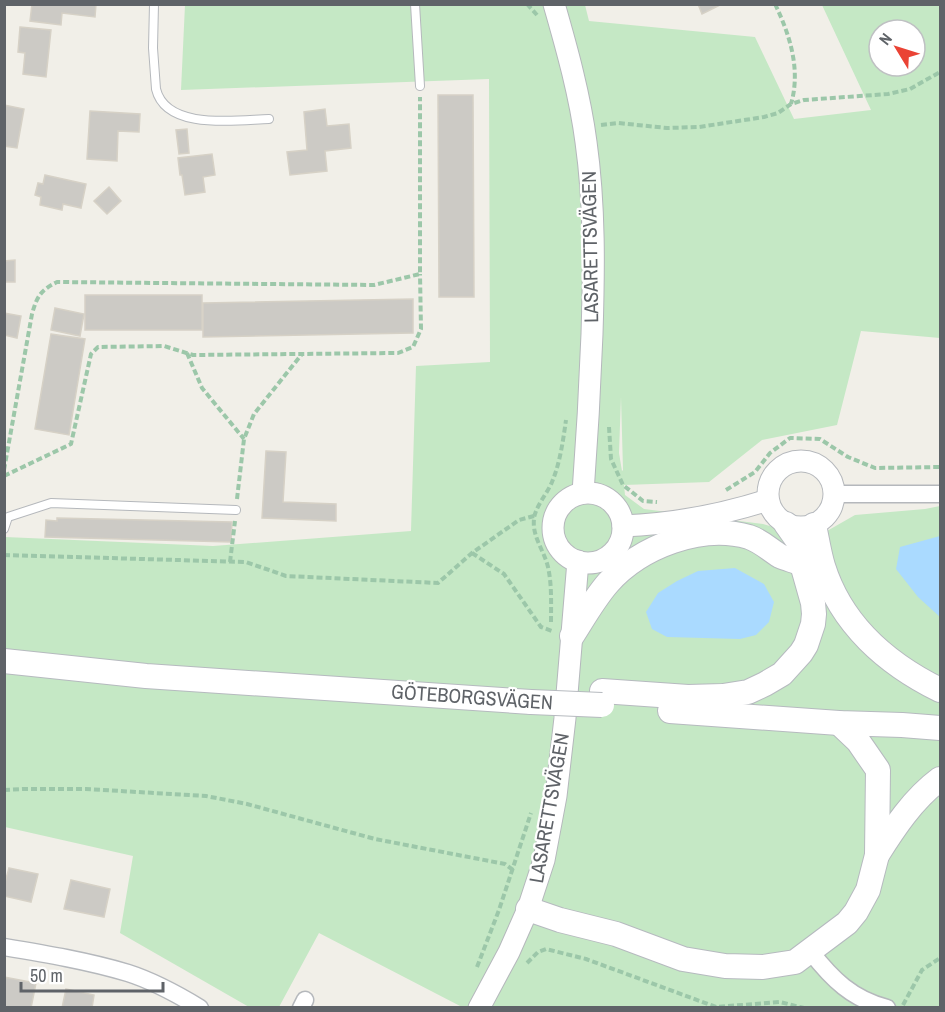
<svg xmlns="http://www.w3.org/2000/svg" width="945" height="1012" viewBox="0 0 945 1012" font-family="'Archivo Narrow',sans-serif">
<style>
.green{fill:#c5e8c5;fill-rule:evenodd}
.water{fill:#aadaff}
.building{fill:#cccac5;stroke:#d6d1c6;stroke-width:1.5}
.lines{fill:none;stroke-linecap:round;stroke-linejoin:round}
.service-casing{stroke:#b5b8bc;stroke-width:10}
.minor-casing{stroke:#b5b8bc;stroke-width:19}
.tertiary-casing{stroke:#b5b8bc;stroke-width:23}
.secondary-casing{stroke:#b6babf;stroke-width:26}
.path{stroke:#9cc7a9;stroke-width:4;stroke-dasharray:6 3;stroke-linecap:butt}
.service{stroke:#fff;stroke-width:8}
.minor{stroke:#fff;stroke-width:16}
.tertiary{stroke:#fff;stroke-width:21}
.secondary{stroke:#fff;stroke-width:24}
.secondary-bridge-casing{stroke:#b6babf;stroke-width:26;stroke-linecap:butt}
.secondary-bridge{stroke:#fff;stroke-width:24}
.labels{text-anchor:middle;stroke-width:4.5;stroke-linejoin:round;paint-order:stroke}
.street-label{font-size:20px;fill:#5f6368;stroke:#fff}
</style>
<rect width="100%" height="100%" fill="#f1efe8"/>
<!-- green -->
<path class="green" d="M185,5H585L589,21L755,37L794,119L871,110L822,5H940V338L861,331L837,425L762,440L709,482L624,485L625,495L644,509L763,524L813,539L855,515L925,509L940,506V1007H462L319,933L279,1007H249L120,933L133,856L5,827V537L213,546L411,531L416,366L490,362L489,79L181,90ZM879,30H915V66H879ZM621,397L623,470L622,471L619,453Z"/>
<!-- water -->
<g class="water">
<polygon points="940,536 940,617 918,597 896,569 900,547"/>
<polygon points="735,568 764,584 774,602 769,622 756,635 740,639 667,637 652,629 646,612 658,593 677,581 698,571"/>
</g>
<!-- building -->
<g class="building">
<polygon points="32,4 96,4 95,17 62,13 61,25 30,21"/>
<polygon points="698,4 722,4 702,14"/>
<polygon points="20,27 51,30 46,77 23,74 25,53 18,52"/>
<polygon points="438,95 473,95 474,297 439,297"/>
<polygon points="4,105 24,109 17,148 4,146"/>
<polygon points="325,109 327,126 349,124 351,148 325,151 327,171 290,175 287,152 307,150 304,112"/>
<polygon points="90,111 140,114 139,132 118,131 117,161 87,159"/>
<polygon points="187,129 189,153 179,154 176,130"/>
<polygon points="212,154 215,175 203,177 205,192 185,195 182,175 180,175 178,158"/>
<polygon points="45,175 86,184 81,208 63,204 62,210 40,205 41,197 35,195 38,183 43,184"/>
<polygon points="109,187 121,201 107,214 94,201"/>
<polygon points="15,260 15,282 4,282 4,261"/>
<rect x="85" y="295" width="117" height="35"/>
<polygon points="413,299 413,333 203,337 203,303"/>
<polygon points="55,308 84,314 80,336 51,330"/>
<polygon points="4,313 21,316 17,338 4,335"/>
<polygon points="51,334 85,339 69,435 35,429"/>
<polygon points="266,451 286,452 283,502 336,504 336,521 262,518"/>
<polygon points="57,518 232,522 231,542 45,537 46,520 57,521"/>
<polygon points="9,868 38,874 31,902 4,896 4,886"/>
<polygon points="71,880 110,889 104,917 64,909"/>
<polygon points="4,977 36,983 31,1008 4,1008"/>
<polygon points="66,989 94,995 92,1008 62,1008"/>
</g>
<g class="lines">
<!-- service casing -->
<g class="service-casing">
<g id="service">
<path d="M154,4L153,48L156,89C166,131 237,120 269,119"/>
<polyline points="415,4 420,86"/>
<polyline points="4,529 8,517 51,503 236,510"/>
</g>
</g>
<!-- minor casing -->
<g class="minor-casing">
<g id="minor">
<polyline points="835,494 940,494"/>
<path d="M4,947C46,954 88,961 128,973C153,981 177,994 200,1008"/>
<path d="M811,952C832,979 852,999 887,1008"/>
<polyline points="301,1008 305,1000"/>
</g>
</g>
<!-- tertiary casing -->
<g class="tertiary-casing">
<g id="tertiary">
<path d="M554,4C567,49 580,96 586,142C595,206 594,270 592,334C590,387 587,440 583,493"/>
<circle cx="801" cy="494" r="33"/>
<circle cx="588" cy="528" r="35"/>
<path d="M623,526C673,524 721,515 768,500"/>
<polyline points="479,1008 509,952 528,909 544,860 556,796 565,718 578,561"/>
</g>
</g>
<!-- secondary casing -->
<g class="secondary-casing">
<g id="secondary">
<path d="M814,525C817,539 819,553 823,566C841,624 887,664 940,690"/>
<path d="M572,636C583,619 594,599 608,583C640,547 701,523 749,537C761,541 770,550 780,556C787,559 795,561 802,564"/>
<polyline points="4,661 146,676 531,702"/>
<polyline points="602,691 688,697 723,696 748,692 765,684 782,674 801,653 806,645 813,624 814,614 813,603 802,564 798,541 786,524"/>
<polyline points="670,711 839,723 902,725 940,728"/>
<path d="M877,855C894,828 913,799 940,779"/>
<polyline points="528,909 560,920 616,934 683,959 725,966 763,967 795,962 847,923 856,912 868,890 877,855 878,770 858,741 839,723"/>
</g>
</g>
<!-- path -->
<g class="path">
<polyline points="527,4 537,15"/>
<path d="M775,4C790,35 801,70 791,104"/>
<polyline points="601,125 618,123 667,128 699,127 764,117 778,113 791,104 804,100 888,94 910,89 940,72"/>
<polyline points="187,353 202,388 244,439"/>
<polyline points="609,427 611,459 623,485 643,501 657,502"/>
<path d="M4,470L32,314C37,296 41,290 57,282L374,285L420,274V97"/>
<polyline points="4,476 71,444 91,354 98,347 164,346 193,355 398,353 413,347 421,329 420,274"/>
<polyline points="726,490 755,472 770,453 790,438 820,439 848,457 875,468 940,467"/>
<polyline points="237,499 244,439 254,414 302,354"/>
<polyline points="472,553 504,574 541,627 552,631"/>
<polyline points="4,555 246,562 286,576 438,583 472,553 519,520 534,516"/>
<polyline points="230,562 235,521"/>
<path d="M551,622C551,604 552,585 548,567C544,550 532,537 534,519C535,507 547,494 552,482C560,463 563,441 566,420"/>
<polyline points="4,790 23,789 86,789 206,796 247,804 375,839 505,864 513,870"/>
<polyline points="527,963 538,952 546,949 586,959 716,1007 780,1002 804,1008"/>
<polyline points="477,967 499,910 531,813"/>
<polyline points="903,1005 922,970 940,958"/>
</g>
<!-- service -->
<use href="#service" class="service"/>
<!-- minor -->
<use href="#minor" class="minor"/>
<!-- tertiary -->
<use href="#tertiary" class="tertiary"/>
<!-- secondary -->
<use href="#secondary" class="secondary"/>
<!-- secondary-bridge casing -->
<g class="secondary-bridge-casing">
<polyline id="secondary-bridge" points="531,702 602,705"/>
</g>
<!-- secondary-bridge -->
<use href="#secondary-bridge" class="secondary-bridge"/>
</g>
<g class="labels">
<!-- street labels -->
<g class="street-label">
<text transform="translate(590 247) rotate(-91)" y="7">LASARETTSVÄGEN</text>
<text transform="translate(472 697) rotate(4)" y="7">GÖTEBORGSVÄGEN</text>
<text transform="translate(549 808) rotate(-80)" y="7">LASARETTSVÄGEN</text>
</g>
</g>
<!-- border -->
<rect width="945" height="1012" fill="none" stroke="#5f6368" stroke-width="12"/>
<!-- north arrow -->
<g transform="translate(897 48) rotate(308)"><circle r="28" fill="#ffffff" stroke="#bfc1c3" stroke-width="1.5"/>
<path d="M0-4.5L10 22L0 15L-10 22Z" fill="#ea4335"/>
<text y="-9" font-size="16" font-weight="bold" text-anchor="middle" fill="#5f6368">N</text>
</g>
<!-- scale -->
<path d="M21 982v9h142v-9" fill="none" stroke="#5f6368" stroke-width="3"/>
<text x="30" y="982" font-size="18" fill="#5f6368" stroke="#ffffff" stroke-width="4.5" paint-order="stroke">50 m</text>
</svg>
